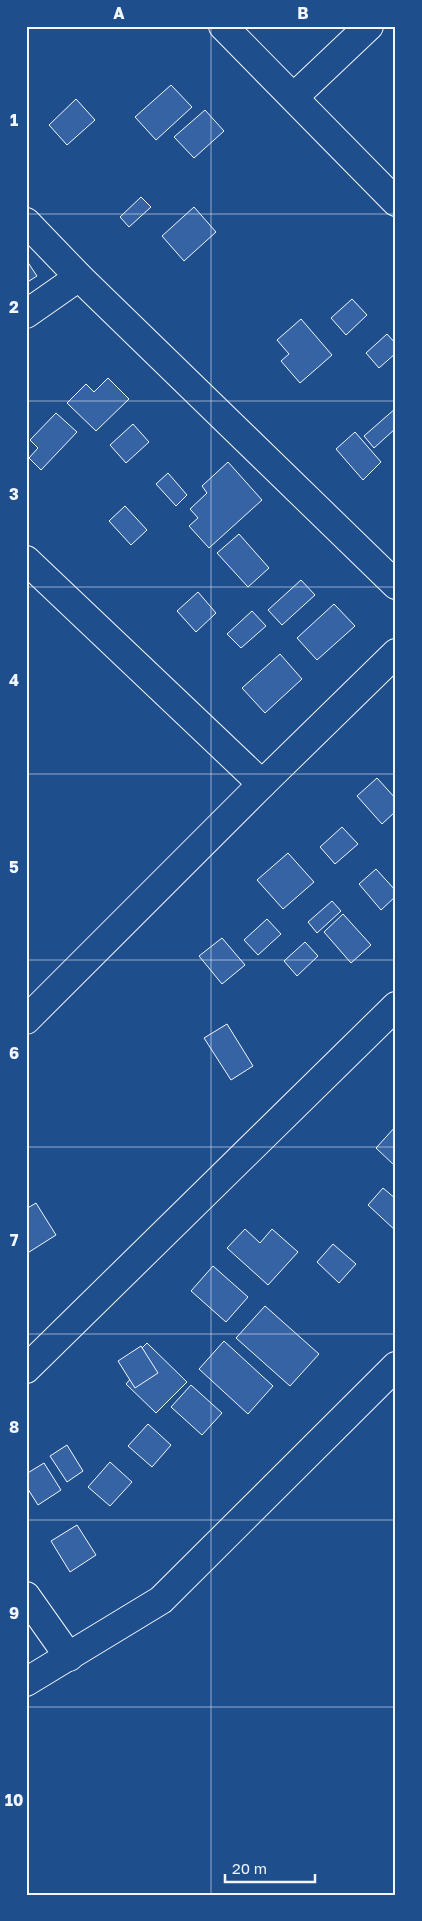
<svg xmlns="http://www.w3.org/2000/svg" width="422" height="1921" viewBox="0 0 422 1921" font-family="'Golos Text',sans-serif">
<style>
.building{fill:#3563a3;stroke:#f2f6ff}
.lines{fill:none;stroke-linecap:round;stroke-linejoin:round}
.street-casing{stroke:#f2f6ff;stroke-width:30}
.street{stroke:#1f4e8c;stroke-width:28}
.grid{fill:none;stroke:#f2f6ff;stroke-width:1;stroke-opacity:0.55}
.neatline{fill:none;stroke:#f2f6ff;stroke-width:2}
.grid-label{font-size:16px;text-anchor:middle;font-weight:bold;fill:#f2f6ff}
</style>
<rect width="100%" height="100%" fill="#1f4e8c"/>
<!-- building -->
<g class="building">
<polygon points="171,85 192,107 156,140 135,117"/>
<polygon points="76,99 95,120 67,145 49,125"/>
<polygon points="205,110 224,131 194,158 174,137"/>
<polygon points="141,197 151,207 129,227 120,217"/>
<polygon points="194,207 216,232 184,261 162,236"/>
<polygon points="27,261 37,276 26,283 26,262"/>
<polygon points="352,299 367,315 346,335 331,318"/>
<polygon points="301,319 332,355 300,383 281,361 289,354 277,340"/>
<polygon points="387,334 396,344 396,353 379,368 366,353"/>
<polygon points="108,378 129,399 96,431 67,403 86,384 94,392"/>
<polygon points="396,408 396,428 374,448 364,436"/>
<polygon points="56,413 77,432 41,470 29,458 38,448 30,440"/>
<polygon points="133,424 149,442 126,463 110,445"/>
<polygon points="355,432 381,462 363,480 336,449"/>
<polygon points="228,462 262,500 209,548 189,526 198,518 190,509 207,493 202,486"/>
<polygon points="168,473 187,495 176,506 156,484"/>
<polygon points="125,506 147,530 131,545 109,521"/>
<polygon points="239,534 269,568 248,587 217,553"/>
<polygon points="301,580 315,595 282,625 268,610"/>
<polygon points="198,592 216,613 196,632 177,611"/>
<polygon points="334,604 355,626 317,660 297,638"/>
<polygon points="252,611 266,626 241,648 227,634"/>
<polygon points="280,654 302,679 265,713 242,688"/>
<polygon points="377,778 396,799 396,811 382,824 357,796"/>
<polygon points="342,827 358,844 335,864 320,847"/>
<polygon points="288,853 314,882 283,909 257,880"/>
<polygon points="376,869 396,891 396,896 381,910 359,884"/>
<polygon points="332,901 341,911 317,933 308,922"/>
<polygon points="343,914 371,945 351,963 324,932"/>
<polygon points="267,919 281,934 258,955 244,940"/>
<polygon points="222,938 245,965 222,984 199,956"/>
<polygon points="305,942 318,956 297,976 284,961"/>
<polygon points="227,1024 253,1066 231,1080 204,1038"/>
<polygon points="396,1126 396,1165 395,1166 376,1148"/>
<polygon points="383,1188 396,1199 396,1231 368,1205"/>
<polygon points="36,1203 56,1235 26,1254 26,1209"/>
<polygon points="245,1229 260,1243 272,1229 298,1252 268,1285 227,1248"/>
<polygon points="333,1244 356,1264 339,1283 317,1262"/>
<polygon points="213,1266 248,1297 226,1322 191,1291"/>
<polygon points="265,1306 319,1354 290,1386 236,1338"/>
<polygon points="224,1341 273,1386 248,1414 199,1369"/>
<polygon points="147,1343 187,1382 156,1413 126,1384 133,1376 123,1367"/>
<polygon points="141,1346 158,1373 135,1388 118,1361"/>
<polygon points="191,1385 222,1413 202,1435 171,1407"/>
<polygon points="148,1424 171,1445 152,1467 128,1446"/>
<polygon points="67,1445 83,1471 67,1482 50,1456"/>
<polygon points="110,1462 132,1482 110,1506 88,1487"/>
<polygon points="44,1463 61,1490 38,1505 26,1486 26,1474"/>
<polygon points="77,1525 96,1555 70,1572 51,1541"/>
</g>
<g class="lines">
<!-- street casing -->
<g class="street-casing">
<g id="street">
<polyline points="223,26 396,202"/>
<polyline points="294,97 369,26"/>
<polyline points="26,222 79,277 396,585"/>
<polyline points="26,314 79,277"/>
<polyline points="26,560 262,784"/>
<polyline points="26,1020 262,784 396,653"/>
<polyline points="26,1369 396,1006"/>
<polyline points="26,1596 69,1657"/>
<polyline points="26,1682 161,1600 396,1366"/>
</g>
</g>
<!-- street -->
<use href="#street" class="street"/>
</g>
<!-- grid -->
<path class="grid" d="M211,26V1895M26,214H396M26,401H396M26,587H396M26,774H396M26,960H396M26,1147H396M26,1334H396M26,1520H396M26,1707H396"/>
<!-- border -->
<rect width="422" height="1921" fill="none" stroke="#1f4e8c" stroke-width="55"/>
<!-- scale -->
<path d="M225 1874v8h90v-8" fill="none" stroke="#f2f6ff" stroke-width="2.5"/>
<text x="232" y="1874" font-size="15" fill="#f2f6ff" stroke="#1f4e8c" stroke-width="4" paint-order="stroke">20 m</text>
<rect x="28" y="28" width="366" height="1866" class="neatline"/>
<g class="grid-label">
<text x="119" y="19">A</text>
<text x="303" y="19">B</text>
<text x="14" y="126">1</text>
<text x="14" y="313">2</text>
<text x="14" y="500">3</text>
<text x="14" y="686">4</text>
<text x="14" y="873">5</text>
<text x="14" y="1059">6</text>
<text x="14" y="1246">7</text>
<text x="14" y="1433">8</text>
<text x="14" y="1619">9</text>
<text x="14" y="1806">10</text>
</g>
</svg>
